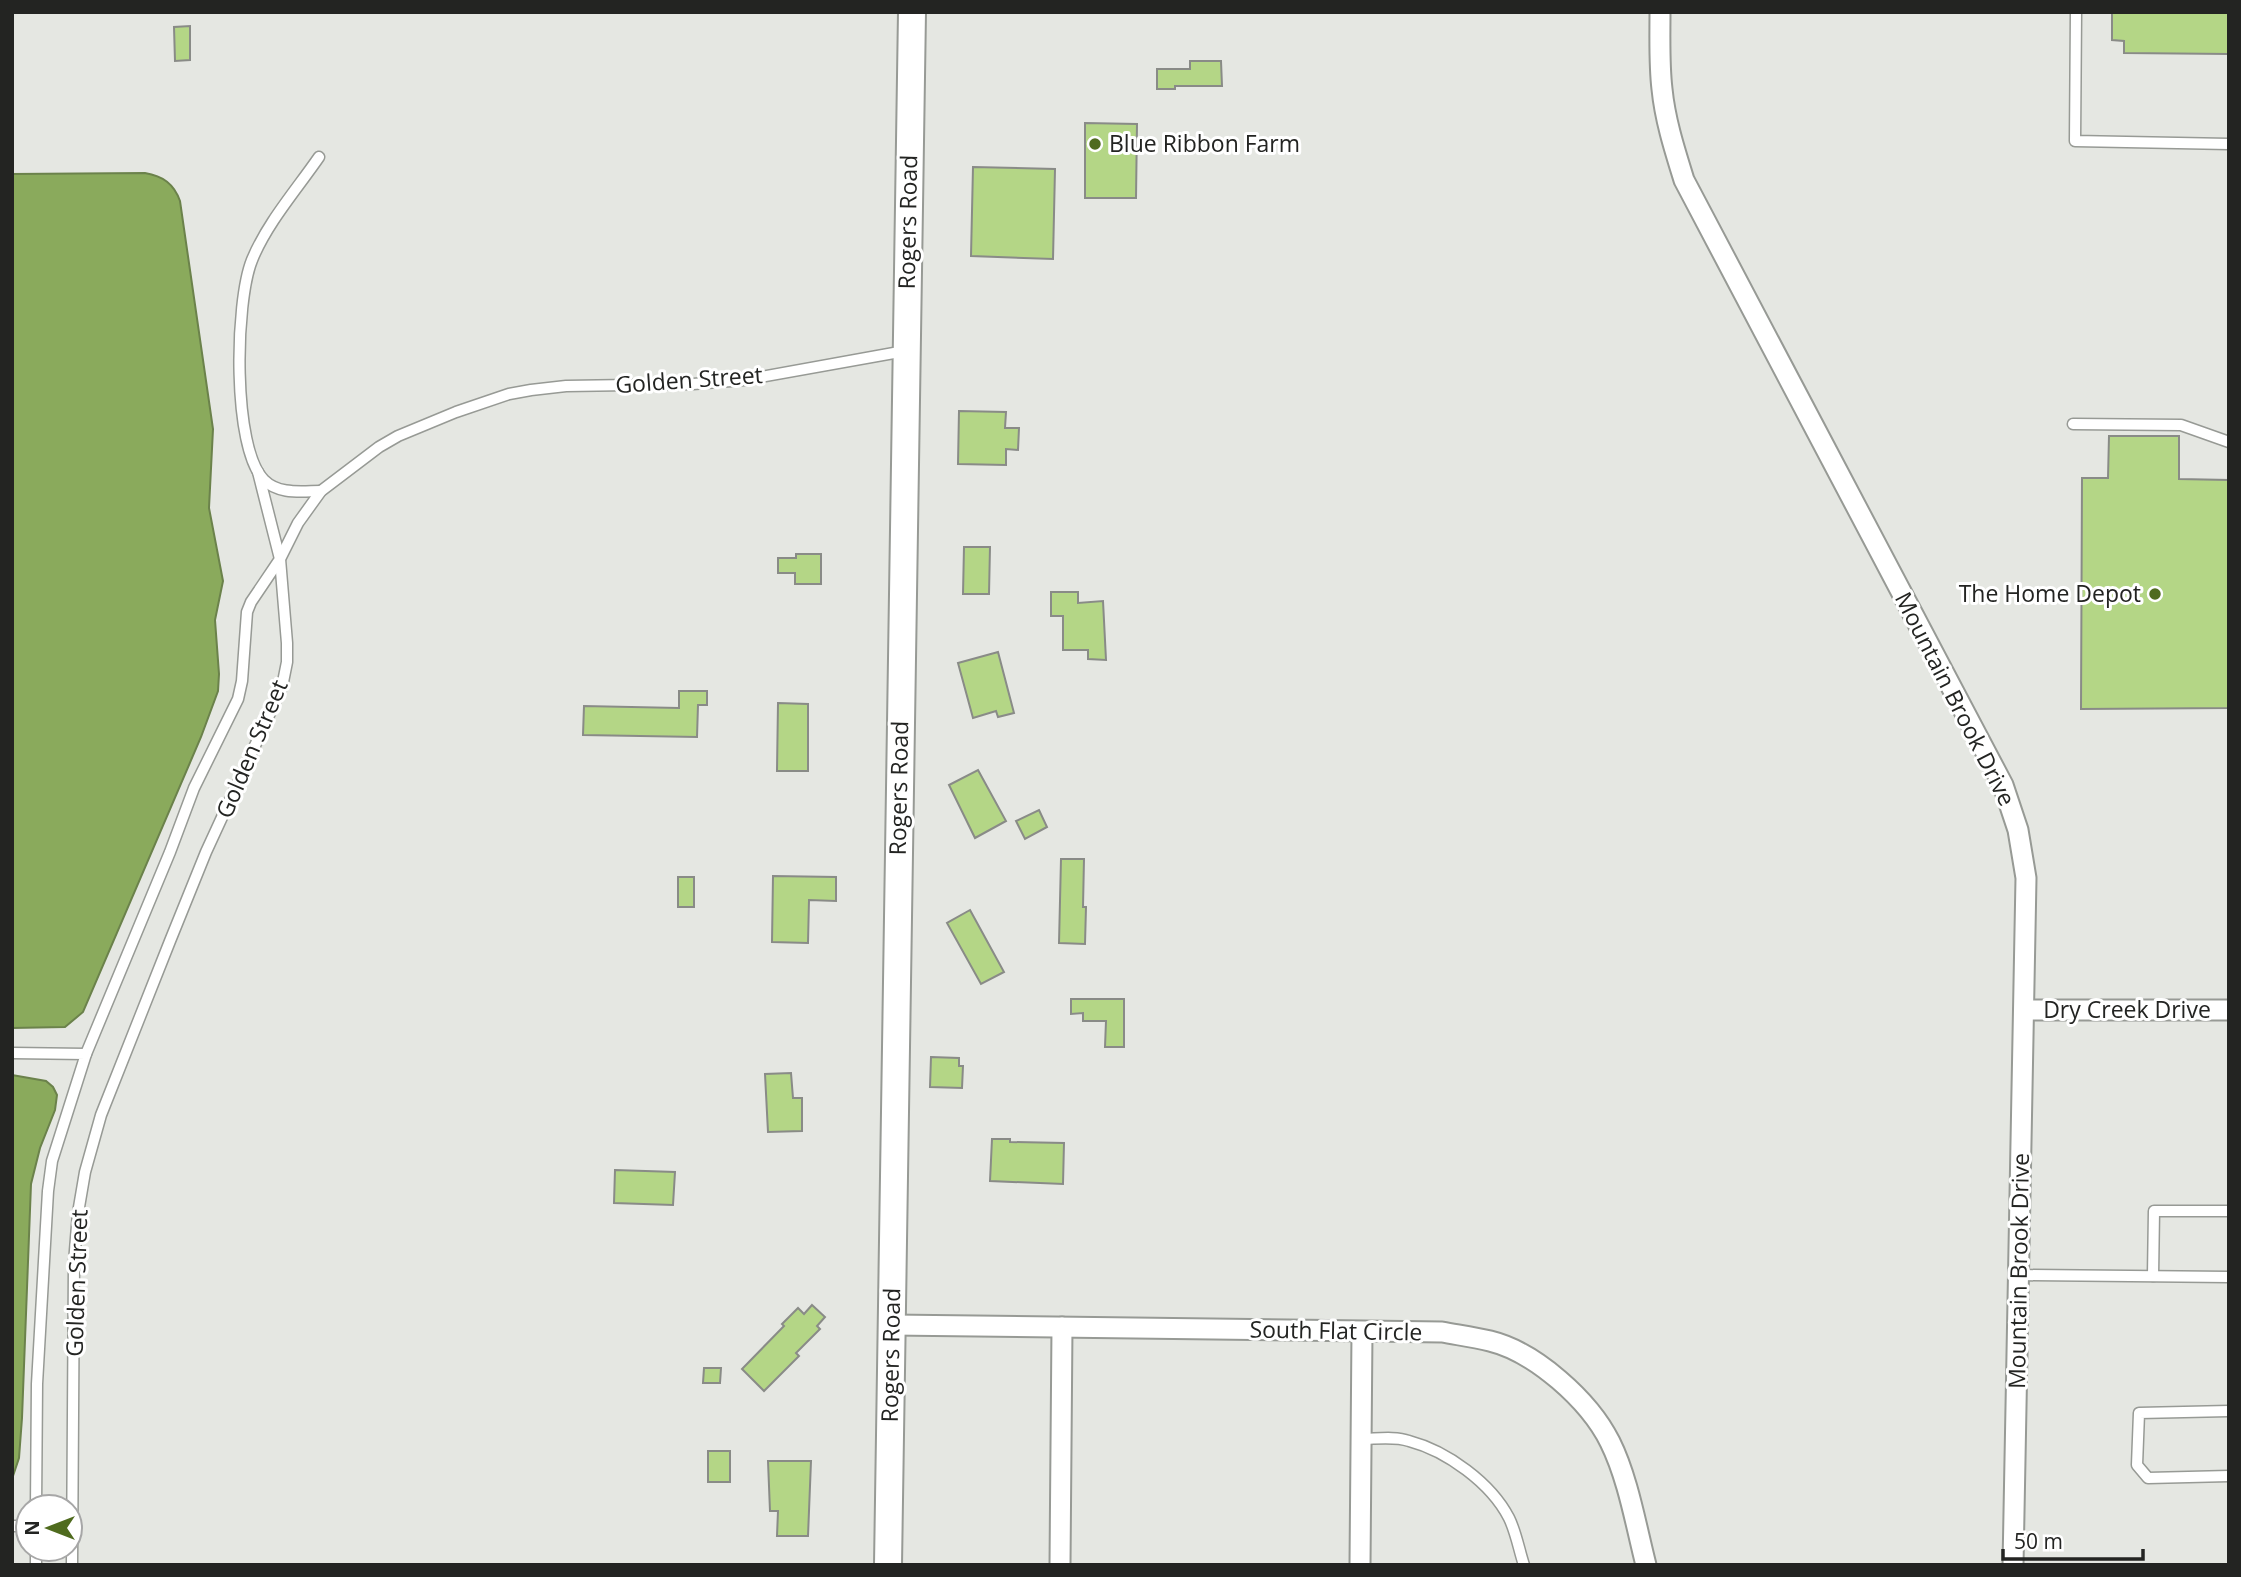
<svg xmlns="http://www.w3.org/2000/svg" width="2241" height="1577" viewBox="0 0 2241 1577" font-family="'Open Sans',sans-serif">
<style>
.water{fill:#8aaa5c;stroke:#6b824b;stroke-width:2}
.building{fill:#b4d686;stroke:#898b87;stroke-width:2}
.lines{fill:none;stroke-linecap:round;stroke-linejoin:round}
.lane-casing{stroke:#979a95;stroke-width:13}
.street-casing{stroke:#979a95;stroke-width:23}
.secondary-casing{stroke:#979a95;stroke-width:30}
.lane{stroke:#fff;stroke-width:10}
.street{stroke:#fff;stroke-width:19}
.secondary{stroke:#fff;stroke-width:26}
.poi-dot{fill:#4f6b1e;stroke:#fff;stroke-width:2.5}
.labels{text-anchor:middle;stroke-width:6;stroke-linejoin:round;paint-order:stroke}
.poi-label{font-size:23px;fill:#232422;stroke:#fff;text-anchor:start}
.street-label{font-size:23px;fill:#232422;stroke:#fff}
</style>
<rect width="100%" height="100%" fill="#e5e7e2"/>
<!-- water -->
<g class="water">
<path d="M145,173C163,176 174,184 180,201L213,429L209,508L223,581L215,620L219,674L218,691L201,737L83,1012L65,1027L12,1028V174Z"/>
<polygon points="12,1075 46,1081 53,1087 57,1095 55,1110 40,1148 31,1184 22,1418 19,1458 12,1479"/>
</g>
<!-- building -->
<g class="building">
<polygon points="2112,12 2229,12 2229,54 2124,53 2124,41 2112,40"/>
<polygon points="190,26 190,60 175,61 174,27"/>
<polygon points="1190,61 1221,61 1222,86 1175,86 1175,89 1157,89 1157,69 1190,69"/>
<polygon points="1085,123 1137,124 1136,198 1085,198"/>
<polygon points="973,167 1055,169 1053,259 971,256"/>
<polygon points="959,411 1006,412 1005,428 1019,428 1018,450 1006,449 1006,465 958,464"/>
<polygon points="2109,436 2179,436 2179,479 2229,480 2229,708 2081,709 2082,478 2108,478"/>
<polygon points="964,547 990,547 989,594 963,594"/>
<polygon points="796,554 821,554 821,584 795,584 795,573 778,573 778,558 796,558"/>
<polygon points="1051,592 1078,592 1078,603 1103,601 1106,660 1088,659 1088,650 1063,650 1063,616 1051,616"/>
<polygon points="998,652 1014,713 998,717 996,711 973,718 958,663"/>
<polygon points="679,691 707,691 707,705 698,705 697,737 583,735 584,706 679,708"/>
<polygon points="778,703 808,704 808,771 777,771"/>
<polygon points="978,770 1006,821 975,838 949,785"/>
<polygon points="1039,810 1047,827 1025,839 1016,821"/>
<polygon points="1061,859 1084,859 1083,907 1086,907 1085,944 1059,943"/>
<polygon points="773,876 836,877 836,901 809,900 808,943 772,942"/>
<rect x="678" y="877" width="16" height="30"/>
<polygon points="970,910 1004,972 981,984 947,923"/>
<polygon points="1071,999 1124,999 1124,1047 1105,1047 1106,1021 1083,1021 1083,1013 1071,1014"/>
<polygon points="931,1057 959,1058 959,1066 963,1066 962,1088 930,1087"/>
<polygon points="791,1073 793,1098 802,1098 802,1131 768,1132 765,1074"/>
<polygon points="992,1139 1010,1139 1010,1142 1064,1143 1063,1184 990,1181"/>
<polygon points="615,1170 675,1172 673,1205 614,1203"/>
<polygon points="812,1305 825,1317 817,1326 820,1329 796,1353 799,1356 764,1391 742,1369 784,1326 782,1324 798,1308 804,1314"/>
<polygon points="704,1368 721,1368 720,1383 703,1383"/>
<rect x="708" y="1451" width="22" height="31"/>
<polygon points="768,1461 811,1461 808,1536 777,1536 778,1511 770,1511"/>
</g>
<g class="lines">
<!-- lane casing -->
<g class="lane-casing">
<g id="lane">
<polyline points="2076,12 2075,141 2229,144"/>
<path d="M319,157C297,189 267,223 252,260C235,302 232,448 264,480C279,495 302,491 321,491"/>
<polyline points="2073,424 2181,425 2229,442"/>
<polyline points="12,1053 86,1054 52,1161 48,1191 37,1384 36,1507"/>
<polyline points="86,1054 170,852 194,788 238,699 242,681 247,612 251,602 280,559 258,472"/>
<polyline points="2019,1275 2229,1277"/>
<polyline points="2153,1276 2154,1211 2229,1211"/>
<polyline points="2229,1411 2139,1413 2137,1465 2148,1478 2229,1476"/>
<path d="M1361,1439C1376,1439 1395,1436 1409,1441C1447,1451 1491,1483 1509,1518C1516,1532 1519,1550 1524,1565"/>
<polyline points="12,1526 28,1526"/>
<polyline points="36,1549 36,1565"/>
<polyline points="72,1565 74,1263 78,1213 85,1172 101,1115 170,941 206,852 282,687 287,662 287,643 280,559 298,523 321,491 379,447 398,436 456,412 509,394 531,390 566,386 693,384 744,380 905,351"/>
</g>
</g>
<!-- street casing -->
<g class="street-casing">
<g id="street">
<path d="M1660,12C1660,38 1659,64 1662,89C1665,120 1675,151 1684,180L2003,785L2018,830L2026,878L2013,1565"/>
<polyline points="2024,1010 2229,1010"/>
<path d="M892,1325L1442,1332C1458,1335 1474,1337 1490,1341C1535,1352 1589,1400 1610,1442C1628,1478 1636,1526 1646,1565"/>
<polyline points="1060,1565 1062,1327"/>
<polyline points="1360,1565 1362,1332"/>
</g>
</g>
<!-- secondary casing -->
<g class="secondary-casing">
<polyline id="secondary" points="888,1565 912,12"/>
</g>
<!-- lane -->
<use href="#lane" class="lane"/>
<!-- street -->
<use href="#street" class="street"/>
<!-- secondary -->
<use href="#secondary" class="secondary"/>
</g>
<!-- markers -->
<g class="poi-dot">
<circle cx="1095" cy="144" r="7"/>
<circle cx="2155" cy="594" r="7"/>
</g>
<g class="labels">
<!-- poi labels -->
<g class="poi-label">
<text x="1109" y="152">Blue Ribbon Farm</text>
<text x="2141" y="602" text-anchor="end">The Home Depot</text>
</g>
<!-- street labels -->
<g class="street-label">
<text transform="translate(908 222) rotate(-89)" y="8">Rogers Road</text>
<text transform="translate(689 380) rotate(-4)" y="8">Golden Street</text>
<text transform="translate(1955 699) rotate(63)" y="8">Mountain Brook Drive</text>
<text transform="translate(252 749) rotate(-67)" y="8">Golden Street</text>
<text transform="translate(899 788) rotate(-89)" y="8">Rogers Road</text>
<text x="2127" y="1018">Dry Creek Drive</text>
<text transform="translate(2019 1271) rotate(-89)" y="8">Mountain Brook Drive</text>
<text transform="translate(77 1283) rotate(-88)" y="8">Golden Street</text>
<text transform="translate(1336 1331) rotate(1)" y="8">South Flat Circle</text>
<text transform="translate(891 1355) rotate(-89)" y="8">Rogers Road</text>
</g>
</g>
<!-- border -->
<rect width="2241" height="1577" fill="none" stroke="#232422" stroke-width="28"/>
<!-- north arrow -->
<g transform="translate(49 1528) rotate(270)"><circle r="33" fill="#ffffff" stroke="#a7a7a7" stroke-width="2"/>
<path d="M0-5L12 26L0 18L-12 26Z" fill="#4f6b1e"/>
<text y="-10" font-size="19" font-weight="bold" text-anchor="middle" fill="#232422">N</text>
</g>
<!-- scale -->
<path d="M2003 1549v10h140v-10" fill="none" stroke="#232422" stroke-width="3.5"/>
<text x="2014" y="1549" font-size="21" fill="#232422" stroke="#ffffff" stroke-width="5" paint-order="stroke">50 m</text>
</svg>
